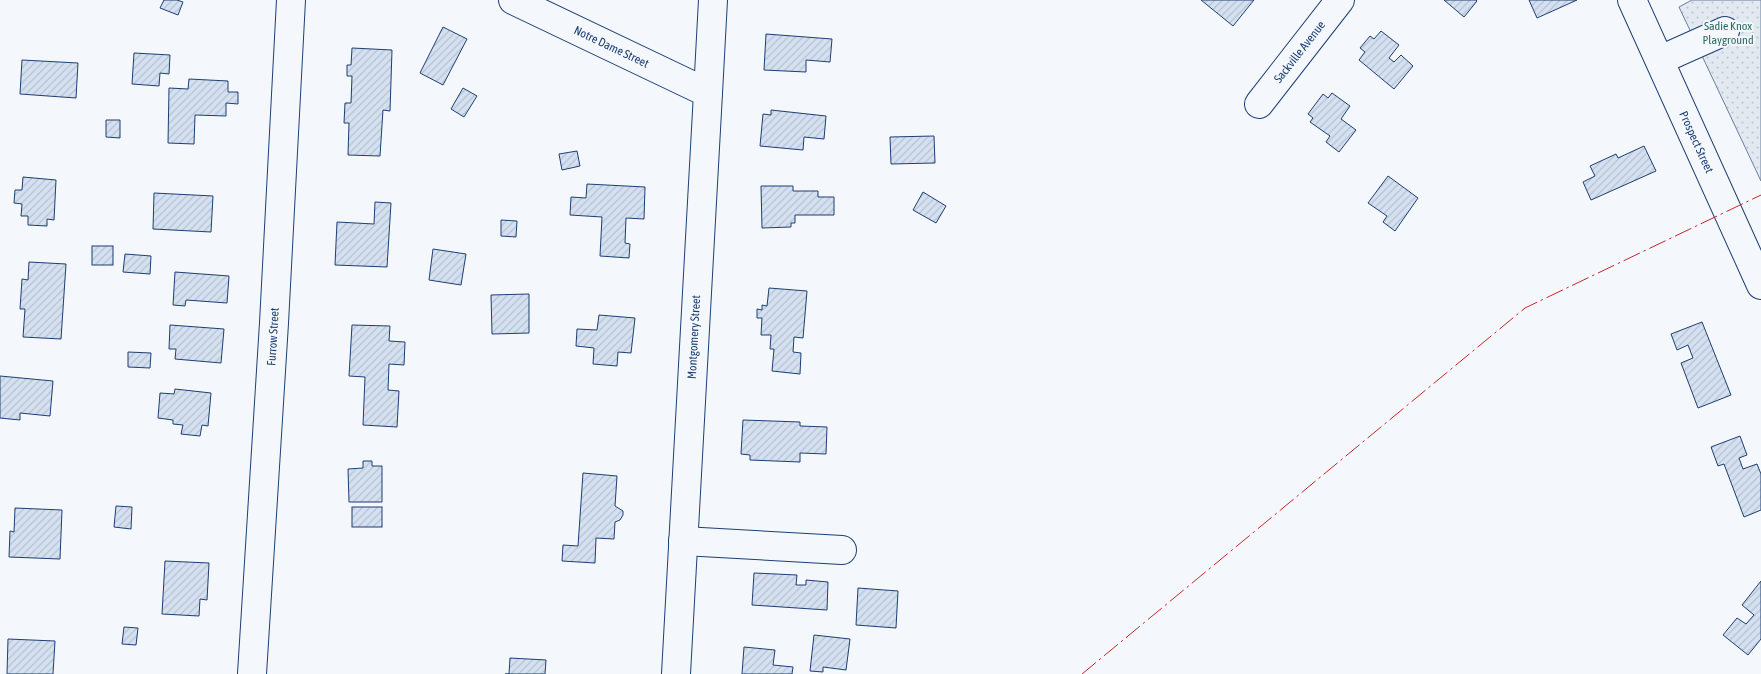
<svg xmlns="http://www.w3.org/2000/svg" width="1761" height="674" viewBox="0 0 1761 674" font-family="'Asap Condensed',sans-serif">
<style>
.grass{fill:url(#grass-dots);stroke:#687fa3}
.building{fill:url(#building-hatch);stroke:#1d3f73}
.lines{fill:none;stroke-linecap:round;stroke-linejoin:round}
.minor-casing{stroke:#1d3f73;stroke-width:30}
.major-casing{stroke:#1d3f73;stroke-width:30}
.minor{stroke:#f4f7fb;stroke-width:28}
.major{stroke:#f4f7fb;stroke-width:28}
.power{stroke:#c62828;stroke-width:1;stroke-dasharray:18 4 2.5 4;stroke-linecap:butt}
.labels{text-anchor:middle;stroke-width:4;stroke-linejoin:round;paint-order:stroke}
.park-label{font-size:12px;fill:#2c6c60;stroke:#f4f7fb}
.street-label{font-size:12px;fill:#1d3f73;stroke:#f4f7fb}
</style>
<defs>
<pattern id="grass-dots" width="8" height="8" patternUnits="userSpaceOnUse" patternTransform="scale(1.25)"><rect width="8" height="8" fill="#e3e9f0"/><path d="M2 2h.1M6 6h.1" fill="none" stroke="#c2c9d1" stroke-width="1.8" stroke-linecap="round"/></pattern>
<pattern id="building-hatch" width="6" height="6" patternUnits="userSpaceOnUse" patternTransform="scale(1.25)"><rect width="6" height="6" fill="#d5e0f0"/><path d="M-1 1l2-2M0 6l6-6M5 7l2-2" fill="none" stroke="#b6c1d1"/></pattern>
</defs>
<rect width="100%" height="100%" fill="#f4f7fb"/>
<!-- grass -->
<polygon class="grass" points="1692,0 1761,0 1761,181 1679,7"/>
<!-- building -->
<g class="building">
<polygon points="164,0 177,0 183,2 178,15 160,8"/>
<polygon points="1201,0 1254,0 1233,26"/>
<polygon points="1444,0 1476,0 1477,1 1464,17"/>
<polygon points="1529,0 1577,0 1537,18"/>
<polygon points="443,27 467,39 443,85 420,73"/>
<polygon points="1381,31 1399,45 1389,58 1394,62 1401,55 1413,66 1394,89 1359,60 1365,52 1360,48 1370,36 1374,39"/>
<polygon points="766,34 832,39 830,62 806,60 806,72 764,70"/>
<polygon points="352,48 392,50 390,111 383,110 380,156 348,155 349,123 344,123 345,103 351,103 352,76 347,76 347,65 351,65"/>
<polygon points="134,53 170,55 169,74 160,73 159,86 132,84"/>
<polygon points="22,60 78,63 76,98 20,94"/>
<polygon points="189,79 228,81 228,92 238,92 238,104 226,103 226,116 195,115 194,144 168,143 169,88 188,89"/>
<polygon points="463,88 477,96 464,117 451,109"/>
<polygon points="1332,93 1350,106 1341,119 1356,130 1339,152 1326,142 1330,136 1310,122 1313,118 1308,114 1323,94 1328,98"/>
<polygon points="771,110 826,116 824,139 804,137 803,150 760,146 763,114 771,115"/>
<polygon points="106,120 120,120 120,138 106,137"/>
<polygon points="934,136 935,163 891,164 890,137"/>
<polygon points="1644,146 1656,171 1591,200 1583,182 1595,176 1590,166 1616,154 1618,158"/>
<polygon points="577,151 580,166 562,170 559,154"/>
<polygon points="1388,176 1418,198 1395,231 1383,222 1387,216 1368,203"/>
<polygon points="23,177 56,180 54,220 47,219 47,226 28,225 28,216 21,216 22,204 14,203 15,190 22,190"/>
<polygon points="587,184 645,187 644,219 626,218 625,243 630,244 629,258 600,256 602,217 570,215 571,197 586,198"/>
<polygon points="761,186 793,186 793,191 818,191 818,197 834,197 834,215 795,215 795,223 791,223 791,227 762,228"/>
<polygon points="923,192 946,206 936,223 913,210"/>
<polygon points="154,193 213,196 211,232 153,229"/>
<polygon points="375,202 391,203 387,267 335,265 337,222 374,224"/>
<polygon points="501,220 517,221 516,237 501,236"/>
<rect x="92" y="246" width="21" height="19"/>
<polygon points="433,249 466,254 461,285 429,280"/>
<polygon points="125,254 151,256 150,274 123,272"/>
<polygon points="29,262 66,264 61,339 23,337 25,309 20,309 22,279 28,280"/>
<polygon points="175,272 229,276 227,303 186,300 185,306 173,305"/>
<polygon points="769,288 807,291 803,338 794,337 793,352 801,353 800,374 772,371 774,349 770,349 771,335 761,335 762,318 757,318 757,309 762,310 762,305 767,306"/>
<polygon points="529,294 529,333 492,334 491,295"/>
<polygon points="599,315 635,318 631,353 618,352 617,366 593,364 594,348 576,346 577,329 597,330"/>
<polygon points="1702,322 1731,395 1698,408 1681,363 1693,358 1688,345 1677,350 1671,334"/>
<polygon points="170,325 224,329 221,363 175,359 176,349 169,349"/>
<polygon points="352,325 390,326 389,341 405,342 404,365 389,364 388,390 399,391 397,427 363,425 365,377 349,376"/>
<polygon points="128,352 151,353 150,368 128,367"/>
<polygon points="0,376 53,381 50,416 20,413 20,420 0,418"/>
<polygon points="175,389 211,393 208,426 202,425 200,436 181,434 183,425 173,424 173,420 158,418 160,393 174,394"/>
<polygon points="743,420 800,422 800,426 827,427 826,454 800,453 800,462 750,460 750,455 741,454"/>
<polygon points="1740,436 1747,455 1739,458 1743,469 1757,464 1761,474 1761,510 1744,517 1724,464 1718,466 1711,447"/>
<polygon points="363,461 372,461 372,466 382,466 382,502 349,502 348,469 363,468"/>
<polygon points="583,473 617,476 615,506 623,511 623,515 620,520 615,522 614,539 596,538 595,563 562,561 563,545 578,546"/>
<polygon points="116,506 132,507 131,529 114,527"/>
<rect x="352" y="507" width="30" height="20"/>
<polygon points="15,508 62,510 60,559 9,557 10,531 14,532"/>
<polygon points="165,561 209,563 207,600 200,599 199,616 162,614"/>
<polygon points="754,573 797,575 796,585 806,585 806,580 828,582 827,610 752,605"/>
<polygon points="1761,581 1761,639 1748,655 1723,635 1737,618 1746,624 1754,615 1742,605"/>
<polygon points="858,588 898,591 896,628 856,625"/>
<polygon points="124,627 138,628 136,645 122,644"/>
<polygon points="814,635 850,639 846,670 823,667 823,672 810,671"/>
<polygon points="8,639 55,641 53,674 7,674"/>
<polygon points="744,647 775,650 773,665 793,667 792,674 742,674"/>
<polygon points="510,658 546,660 545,674 505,674 509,674"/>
</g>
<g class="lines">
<!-- minor casing -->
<g class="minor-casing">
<g id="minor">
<path id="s1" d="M1632,0L1761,285"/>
<polyline points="1660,60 1725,31"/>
<polyline points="708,93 713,0"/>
<path id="s2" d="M1259,104L1340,0"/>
<polyline points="683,541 842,550"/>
<path id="s3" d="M252,674L274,323L291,0"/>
</g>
</g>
<!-- major casing -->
<g class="major-casing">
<g id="major">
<path id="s4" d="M513,0L708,93L676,674"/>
</g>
</g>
<!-- minor -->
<use href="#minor" class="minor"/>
<!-- major -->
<use href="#major" class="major"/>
<!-- power -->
<polyline class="power" points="1082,674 1525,308 1761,195"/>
</g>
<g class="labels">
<!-- park labels -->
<g class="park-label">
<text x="1728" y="30">Sadie Knox<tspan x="1728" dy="14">Playground</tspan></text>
</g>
<!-- street labels -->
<g class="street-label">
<text dy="4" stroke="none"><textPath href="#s4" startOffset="109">Notre Dame Street</textPath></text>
<text dy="4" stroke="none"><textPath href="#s2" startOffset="66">Sackville Avenue</textPath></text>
<text dy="4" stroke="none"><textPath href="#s1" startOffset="156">Prospect Street</textPath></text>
<text dy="4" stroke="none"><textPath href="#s3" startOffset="338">Furrow Street</textPath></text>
<text transform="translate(694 337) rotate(-87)" y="4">Montgomery Street</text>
</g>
</g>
</svg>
